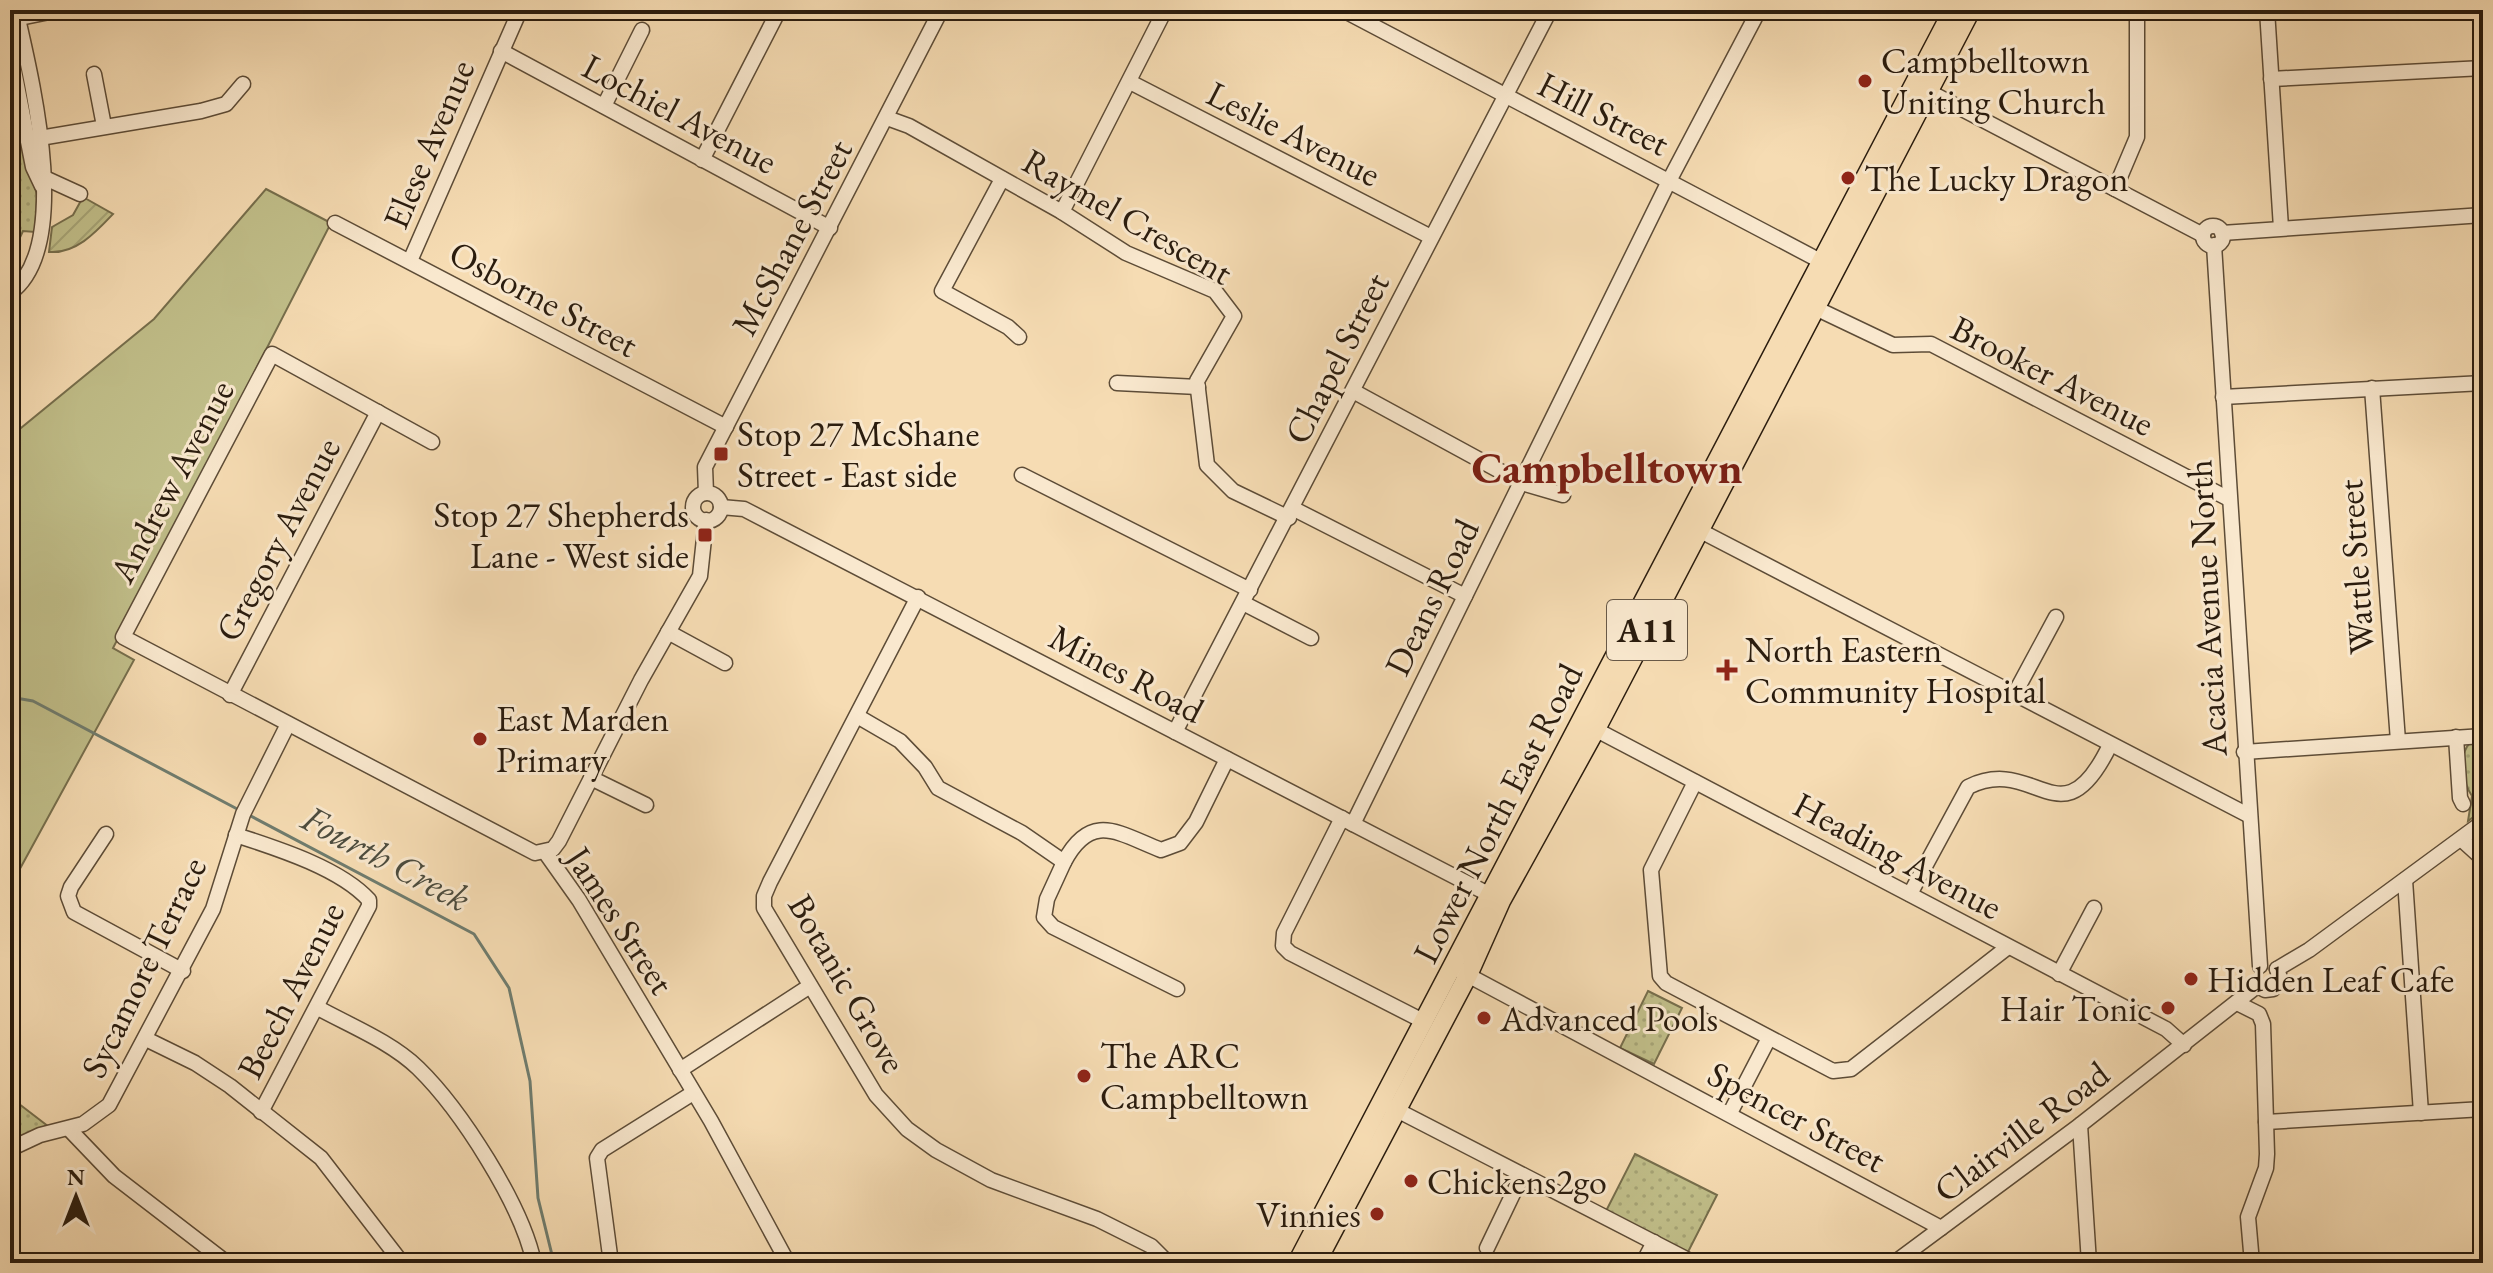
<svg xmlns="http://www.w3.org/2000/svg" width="2493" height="1273" viewBox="0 0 2493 1273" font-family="'EB Garamond',serif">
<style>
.grass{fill:#c1bf8a;stroke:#766e4c;stroke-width:2}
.park{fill:url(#park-dots);stroke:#766e4c;stroke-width:2}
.garden{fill:url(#garden-furrows);stroke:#766e4c;stroke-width:2}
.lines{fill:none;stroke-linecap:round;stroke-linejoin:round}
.stream{stroke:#6f7c6e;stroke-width:3}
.minor-casing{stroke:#5d4c37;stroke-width:17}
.major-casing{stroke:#2a1c0e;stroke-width:21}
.minor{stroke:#f9e8ce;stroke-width:14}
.major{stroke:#f6dcb3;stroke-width:18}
.poi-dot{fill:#8f2418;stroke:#f9e8ce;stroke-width:3}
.labels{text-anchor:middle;stroke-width:6;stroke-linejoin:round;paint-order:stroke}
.shield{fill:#f9e8ce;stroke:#685948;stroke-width:2}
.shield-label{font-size:34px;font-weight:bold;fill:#2a1c0e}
.poi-label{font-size:36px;fill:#2a1c0e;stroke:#f9e8ce;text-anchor:start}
.street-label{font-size:36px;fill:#2a1c0e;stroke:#f9e8ce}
.water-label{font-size:38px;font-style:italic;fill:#4c4c3e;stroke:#f9e8ce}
.district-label{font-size:44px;font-weight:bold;fill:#7a1f14;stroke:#f9e8ce}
</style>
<defs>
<pattern id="park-dots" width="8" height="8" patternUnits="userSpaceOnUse" patternTransform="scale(2)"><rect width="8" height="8" fill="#c1bf8a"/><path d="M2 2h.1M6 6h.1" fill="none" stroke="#a6a476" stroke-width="1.8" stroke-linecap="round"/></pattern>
<pattern id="garden-furrows" width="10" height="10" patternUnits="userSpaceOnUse" patternTransform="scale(2)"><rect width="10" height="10" fill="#c1bf8a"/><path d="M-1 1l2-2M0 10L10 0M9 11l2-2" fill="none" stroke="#a6a476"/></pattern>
</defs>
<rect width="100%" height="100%" fill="#f6dcb3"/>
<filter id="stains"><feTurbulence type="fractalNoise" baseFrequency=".0025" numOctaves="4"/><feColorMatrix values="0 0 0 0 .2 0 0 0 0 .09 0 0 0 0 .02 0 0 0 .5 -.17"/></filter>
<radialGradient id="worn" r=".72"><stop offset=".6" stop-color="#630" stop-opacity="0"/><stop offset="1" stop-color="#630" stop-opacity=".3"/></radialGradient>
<!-- grass -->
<polygon class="grass" points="266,189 331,223 113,648 134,660 10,887 10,437 154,319"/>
<!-- park -->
<g class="park">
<polygon points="10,89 16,97 37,196 35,232 23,231 10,259"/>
<path d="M2483,742V810L2468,821L2472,796C2463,783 2458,754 2470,743Z"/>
<polygon points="1648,991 1682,1008 1654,1064 1620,1048"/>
<polygon points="10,1097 53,1130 10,1149"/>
<polygon points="1635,1154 1717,1195 1688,1252 1606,1211"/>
</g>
<!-- garden -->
<path class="garden" d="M83,197L113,214C96,232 76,254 49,252L52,227L73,215Z"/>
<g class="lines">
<!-- stream -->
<g class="stream">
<polyline points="10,697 33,701 241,811"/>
<polyline points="247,814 474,934 509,988 530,1081 538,1198 554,1263"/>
</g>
<!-- minor casing -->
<g class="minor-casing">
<g id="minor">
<polyline points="1343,10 1828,265"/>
<polyline points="2267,10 2281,228"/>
<polyline points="10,20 59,10"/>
<polyline points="10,50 33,167 42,186"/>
<polyline points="501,51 830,228"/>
<polyline points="94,74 104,126"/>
<polyline points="2271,79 2483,68"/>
<polyline points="1130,82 1431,237"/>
<polyline points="1920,87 2203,235"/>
<polyline points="604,106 642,30"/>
<polyline points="887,118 909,126 1062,212 1126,253 1215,291 1234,316 1197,381 1207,465 1233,491 1289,518"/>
<polyline points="28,140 201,111 226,104 243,84"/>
<polyline points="702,160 779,10"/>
<polyline points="45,178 80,194"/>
<polyline points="1002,179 942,291 1008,327 1019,337"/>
<polyline points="2115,189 2137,137 2137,10"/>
<polyline points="1062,212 1165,10"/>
<polyline points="335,223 726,427"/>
<circle cx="2213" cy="236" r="10"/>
<polyline points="2222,233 2483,215"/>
<polyline points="2214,245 2260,966"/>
<polyline points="410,261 520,10"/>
<path d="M10,293C74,247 31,76 16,10"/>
<polyline points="1809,305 1893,345 1931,344 2229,499"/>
<polyline points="1117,383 1198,387"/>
<polyline points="2372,388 2398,741"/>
<polyline points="1353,391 1522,483 1563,495"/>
<polyline points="2223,397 2483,383"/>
<polyline points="432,442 272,354 123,637 535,853 553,849 559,841 641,680 700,576 706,520"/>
<polyline points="1022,475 1250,590"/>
<polyline points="706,493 705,467 941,10"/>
<circle cx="707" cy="507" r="14"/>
<polyline points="721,507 744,509 1498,899"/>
<polyline points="1294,509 1465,596"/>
<polyline points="1691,526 2248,815"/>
<polyline points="918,597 770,882 764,896 764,908 876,1095 907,1129 936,1150 991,1180 1097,1219 1151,1246 1168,1263"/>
<polyline points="1243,603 1311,638"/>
<polyline points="668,632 725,663"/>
<polyline points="230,695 378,412"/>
<polyline points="2014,695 2056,617"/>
<polyline points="857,716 900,741 925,767 938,788 1022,833 1064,862 1047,899 1044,917 1053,927 1177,989"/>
<polyline points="1589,726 2166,1029 2184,1045"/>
<polyline points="1175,732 1550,10"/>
<polyline points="2456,737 2460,798 2463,804"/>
<polyline points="2244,752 2483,736"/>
<polyline points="591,778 646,805"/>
<polyline points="1695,782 1651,870 1660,976 1666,983 1833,1071 1851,1069 2008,947"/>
<polyline points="1342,818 1284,933 1283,946 1290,953 1425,1022"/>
<polyline points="1353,824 1669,181 1759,10"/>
<polyline points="106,834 71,887 68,896 74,912 183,971"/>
<path d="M236,835C276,848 340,868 369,900V906L261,1112"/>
<polyline points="2461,839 2483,859"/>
<polyline points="545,852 579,900 711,1121 788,1263"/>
<path d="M1064,862C1091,811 1118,833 1161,850L1180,843L1196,822L1227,759"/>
<polyline points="2405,880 2421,1113"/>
<path d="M1910,894L1968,787C2036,753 2061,846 2110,745"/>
<polyline points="2277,969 2309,950 2483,822"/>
<polyline points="1462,972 1941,1228"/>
<polyline points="2059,974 2094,908"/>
<polyline points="2257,986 2265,990 2273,989 2280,978 2277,969"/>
<polyline points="2237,1003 2259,1014 2263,1024 2267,1154 2266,1168 2248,1217 2252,1263"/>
<path d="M318,1008C351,1026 391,1042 418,1068C461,1110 522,1205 534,1263"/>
<polyline points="146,1039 195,1063 230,1086 321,1158 402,1263"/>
<polyline points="680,1070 810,986"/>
<polyline points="1389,1106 1694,1263"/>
<polyline points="1730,1113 1769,1038"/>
<polyline points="2266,1122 2483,1109"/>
<polyline points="2080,1125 2089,1263"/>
<polyline points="69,1129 114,1176 227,1263"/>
<polyline points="10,1149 40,1135 83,1124 109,1105 213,909 243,814 288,724"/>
<polyline points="1487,1248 1522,1175"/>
<polyline points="611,1263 597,1158 602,1150 693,1093"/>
<polyline points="1643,1263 1654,1242"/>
<polyline points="1894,1263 2080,1125 2257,986"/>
</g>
</g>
<!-- major casing -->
<g class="major-casing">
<g id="major">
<polyline points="1297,1263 1953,10"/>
<polyline points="1316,1263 1468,975 1501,901 1596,729 1971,10"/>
</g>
</g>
<!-- minor -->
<use href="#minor" class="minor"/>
<!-- major -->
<use href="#major" class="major"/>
</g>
<!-- markers -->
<g class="poi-dot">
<circle cx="1865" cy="81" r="8"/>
<circle cx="1848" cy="178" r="8"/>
<rect x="713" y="446" width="16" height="16" rx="4"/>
<rect x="697" y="527" width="16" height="16" rx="4"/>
<path d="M1723 658h8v8h8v8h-8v8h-8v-8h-8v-8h8z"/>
<circle cx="480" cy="739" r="8"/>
<circle cx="2191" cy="979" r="8"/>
<circle cx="2168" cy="1008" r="8"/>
<circle cx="1484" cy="1018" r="8"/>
<circle cx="1084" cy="1076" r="8"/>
<circle cx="1411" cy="1181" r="8"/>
<circle cx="1377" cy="1214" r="8"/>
</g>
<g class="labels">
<!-- shield labels -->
<rect class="shield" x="1607" y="600" width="80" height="60" rx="6"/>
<g class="shield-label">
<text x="1647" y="642">A11</text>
</g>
<!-- poi labels -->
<g class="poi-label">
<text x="1881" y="73">Campbelltown<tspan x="1881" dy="41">Uniting Church</tspan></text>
<text x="1864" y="191">The Lucky Dragon</text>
<text x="737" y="446">Stop 27 McShane<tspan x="737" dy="41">Street - East side</tspan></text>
<text x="689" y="527" text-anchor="end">Stop 27 Shepherds<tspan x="689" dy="41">Lane - West side</tspan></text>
<text x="1745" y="662">North Eastern<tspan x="1745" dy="41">Community Hospital</tspan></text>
<text x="496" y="731">East Marden<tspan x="496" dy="41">Primary</tspan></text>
<text x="2207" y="992">Hidden Leaf Cafe</text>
<text x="2152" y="1021" text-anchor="end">Hair Tonic</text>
<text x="1500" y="1031">Advanced Pools</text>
<text x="1100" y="1068">The ARC<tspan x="1100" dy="41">Campbelltown</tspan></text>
<text x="1427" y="1194">Chickens2go</text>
<text x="1361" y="1227" text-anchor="end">Vinnies</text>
</g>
<!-- street labels -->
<g class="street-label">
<text transform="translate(680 113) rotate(28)" y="13">Lochiel Avenue</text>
<text transform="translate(1604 113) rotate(27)" y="13">Hill Street</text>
<text transform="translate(1294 133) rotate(27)" y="13">Leslie Avenue</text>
<text transform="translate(428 144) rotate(-67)" y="13">Elese Avenue</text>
<text transform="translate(1128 216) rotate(30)" y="13">Raymel Crescent</text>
<text transform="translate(791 237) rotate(-62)" y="13">McShane Street</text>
<text transform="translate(544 298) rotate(28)" y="13">Osborne Street</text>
<text transform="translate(1336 358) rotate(-63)" y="13">Chapel Street</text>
<text transform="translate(2053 375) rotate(27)" y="13">Brooker Avenue</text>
<text transform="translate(171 481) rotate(-62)" y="13">Andrew Avenue</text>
<text transform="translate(277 539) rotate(-62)" y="13">Gregory Avenue</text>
<text transform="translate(2355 567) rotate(-94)" y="13">Wattle Street</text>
<text transform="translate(1431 597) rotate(-64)" y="13">Deans Road</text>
<text transform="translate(2206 608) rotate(-93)" y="13">Acacia Avenue North</text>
<text transform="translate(1127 673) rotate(28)" y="13">Mines Road</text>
<text transform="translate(1497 813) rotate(-63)" y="13">Lower North East Road</text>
<text transform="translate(1898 855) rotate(28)" y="13">Heading Avenue</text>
<text transform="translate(621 920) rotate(57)" y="13">James Street</text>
<text transform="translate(143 967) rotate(-64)" y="13">Sycamore Terrace</text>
<text transform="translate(848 983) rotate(60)" y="13">Botanic Grove</text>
<text transform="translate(290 990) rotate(-63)" y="13">Beech Avenue</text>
<text transform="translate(1797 1116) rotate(28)" y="13">Spencer Street</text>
<text transform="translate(2021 1131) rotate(-37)" y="13">Clairville Road</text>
</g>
<!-- water labels -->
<g class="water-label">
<text transform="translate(386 858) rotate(28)" y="13">Fourth Creek</text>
</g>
<!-- district labels -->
<g class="district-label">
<text x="1607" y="483">Campbelltown</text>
</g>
</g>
<!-- margin -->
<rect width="2493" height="1273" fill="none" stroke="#f6dcb3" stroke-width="40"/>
<rect x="12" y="12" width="2469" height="1249" fill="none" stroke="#2a1c0e" stroke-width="4"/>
<rect x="20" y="20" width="2453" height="1233" fill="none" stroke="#2a1c0e" stroke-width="2"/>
<!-- north arrow -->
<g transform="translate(76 1197)" stroke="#f9e8ce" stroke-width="6" paint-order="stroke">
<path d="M0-6L14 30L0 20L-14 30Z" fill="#2a1c0e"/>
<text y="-12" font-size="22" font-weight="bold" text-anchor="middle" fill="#2a1c0e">N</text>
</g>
<rect width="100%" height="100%" filter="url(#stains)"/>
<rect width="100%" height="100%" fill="url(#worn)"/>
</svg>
